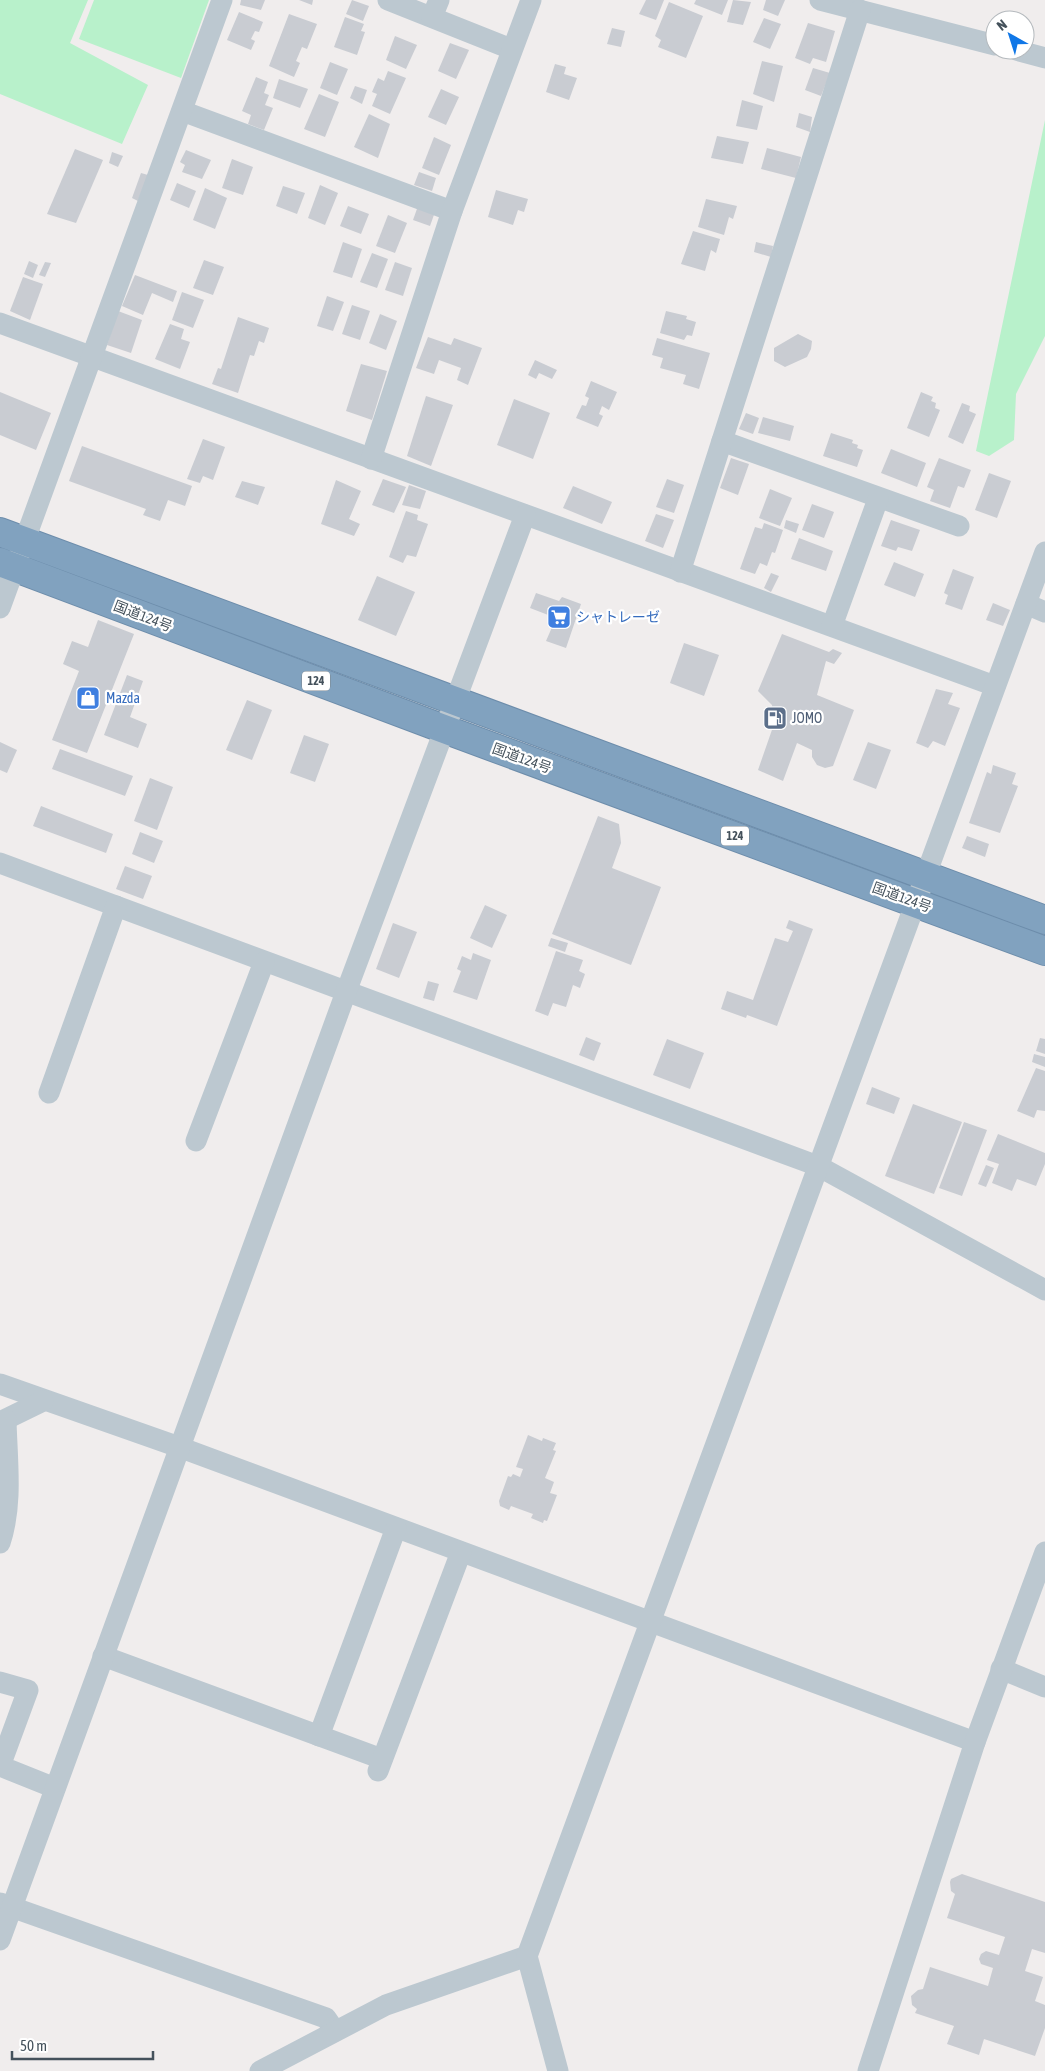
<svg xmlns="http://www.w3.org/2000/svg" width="1045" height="2071" viewBox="0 0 1045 2071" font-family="'Asap Condensed','Noto Sans JP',sans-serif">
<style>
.green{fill:#b8f1cb}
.building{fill:#c9ccd2}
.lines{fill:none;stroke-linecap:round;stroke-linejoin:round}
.highway-casing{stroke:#6d8dab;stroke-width:30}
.minor{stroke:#bcc8d0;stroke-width:21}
.highway{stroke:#81a2bf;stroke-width:28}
.labels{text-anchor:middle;stroke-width:4.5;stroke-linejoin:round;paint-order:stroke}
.shield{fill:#fff;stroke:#7c858c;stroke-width:1}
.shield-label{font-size:12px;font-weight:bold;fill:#44515b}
.street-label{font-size:14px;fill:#44515b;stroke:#fff}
.shop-label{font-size:14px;fill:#366cbe;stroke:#fff;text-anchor:start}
.service-label{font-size:14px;fill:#4e5e75;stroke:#fff;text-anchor:start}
</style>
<rect width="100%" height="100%" fill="#f0eded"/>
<!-- green -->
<g class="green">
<polygon points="0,0 88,0 70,43 148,85 122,144 0,94"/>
<polygon points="94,0 209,0 181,78 79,39"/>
<polygon points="1045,120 1045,336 1016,394 1014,440 989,456 976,451"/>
</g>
<!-- building -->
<g class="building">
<polygon points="241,0 265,0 261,10 240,5"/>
<polygon points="299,0 313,0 312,5"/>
<polygon points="352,0 369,6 363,21 346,14"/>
<polygon points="646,0 664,0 656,20 639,14"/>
<polygon points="696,0 728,0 722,15 694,4"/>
<polygon points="733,0 751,2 743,25 727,22"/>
<polygon points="766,0 785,0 778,16 763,10"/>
<polygon points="669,2 703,16 686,58 658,47 661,40 655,36"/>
<polygon points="239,12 263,22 259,32 255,31 251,39 255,41 251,50 227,40"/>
<polygon points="289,14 317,24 307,49 302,47 296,61 300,63 294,77 269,66"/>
<polygon points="345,17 364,24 361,31 365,32 357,55 334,47"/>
<polygon points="764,18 781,24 770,49 753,42"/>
<polygon points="808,23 835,31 826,62 813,58 810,64 795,58"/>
<polygon points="612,28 625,31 621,47 607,44"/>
<polygon points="395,36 417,45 406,69 386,60"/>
<polygon points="450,43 469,50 456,79 438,71"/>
<polygon points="762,61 783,66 774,102 753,94"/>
<polygon points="330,62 348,69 337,95 320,88"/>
<polygon points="555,64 566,67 564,74 577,78 569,100 546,92"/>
<polygon points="813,68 830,73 821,96 805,90"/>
<polygon points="388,71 406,78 390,114 372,106 377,94 372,92 378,78 384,81"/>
<polygon points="256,77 268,82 264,93 269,95 265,105 273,108 264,130 248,124 251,115 242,111"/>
<polygon points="279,79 308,89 300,108 273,98"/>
<polygon points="355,86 367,90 362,104 350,98"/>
<polygon points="441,89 459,97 446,125 428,117"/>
<polygon points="319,94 339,102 325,137 304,129"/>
<polygon points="742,100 763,106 757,130 736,126"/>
<polygon points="799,113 812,117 810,132 796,127"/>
<polygon points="369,114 390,124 378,158 354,147"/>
<polygon points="717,136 749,142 743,164 711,158"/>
<polygon points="434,137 451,145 439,175 422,168"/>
<polygon points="767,148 801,157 796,178 761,169"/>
<polygon points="75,149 103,160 76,223 47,214"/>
<polygon points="186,150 211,160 202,179 182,172 185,165 180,162"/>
<polygon points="112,152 123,156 118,167 109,163"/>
<polygon points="232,159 253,167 243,195 222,188"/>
<polygon points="419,172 436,178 432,191 414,185"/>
<polygon points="141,173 148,175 138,201 132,198"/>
<polygon points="177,183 196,191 189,208 170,200"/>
<polygon points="320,185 338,193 325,225 308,218"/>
<polygon points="283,186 305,193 297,214 276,206"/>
<polygon points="205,188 227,198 215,229 193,220"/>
<polygon points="496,190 528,199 524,212 518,210 513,225 488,217"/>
<polygon points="706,199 737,206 733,219 729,217 724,235 698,227"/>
<polygon points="348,206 369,214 361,234 340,226"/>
<polygon points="418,206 435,212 430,226 413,220"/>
<polygon points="388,215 407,223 395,253 376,246"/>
<polygon points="693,231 720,239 716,253 711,250 705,271 681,264"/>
<polygon points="343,242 362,249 352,278 333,272"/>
<polygon points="756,242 773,246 771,257 754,252"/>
<polygon points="372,253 388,259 377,288 360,282"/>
<polygon points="204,260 224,267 213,295 193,288"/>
<polygon points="29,261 38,265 33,278 24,274"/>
<polygon points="45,262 51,263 45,277 39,275"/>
<polygon points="395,262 412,268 403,296 385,290"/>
<polygon points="135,275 177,291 173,302 152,293 143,315 122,306"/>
<polygon points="23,277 43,284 30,320 10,311"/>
<polygon points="182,292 204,300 193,328 172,320"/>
<polygon points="327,296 344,302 333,331 317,326"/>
<polygon points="352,305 370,311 360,340 342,334"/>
<polygon points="118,311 142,320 131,353 107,345"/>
<polygon points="666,311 687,316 686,319 696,322 692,336 687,335 684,340 660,333"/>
<polygon points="380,314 397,321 386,350 369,343"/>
<polygon points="238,317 269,328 264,343 259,341 254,356 250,355 238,393 212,384 218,368 221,369"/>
<polygon points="170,324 184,329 181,339 190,342 180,369 155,359"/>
<polygon points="798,334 812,341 811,349 807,357 785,367 774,361 774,348"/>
<polygon points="428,337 451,345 454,338 482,348 468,385 457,380 461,368 439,360 434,374 416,368"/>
<polygon points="657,338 710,353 699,389 683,384 686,375 660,368 663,358 652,355"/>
<polygon points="535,360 557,370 552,379 539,373 536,379 528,375"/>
<polygon points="361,364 387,371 372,420 346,411"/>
<polygon points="591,381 617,392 609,410 602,406 599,414 603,416 598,427 576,418 582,405 586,406 589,398 585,396"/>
<polygon points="0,392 51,413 36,450 0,435"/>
<polygon points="921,392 933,397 931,401 936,403 935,408 940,410 929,437 907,428"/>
<polygon points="426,396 453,405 431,466 407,456"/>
<polygon points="514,399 550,413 533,459 497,445"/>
<polygon points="962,403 970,406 969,411 976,414 963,444 948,437"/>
<polygon points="746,413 759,418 753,434 739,429"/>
<polygon points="763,417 794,426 790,441 758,433"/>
<polygon points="831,433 853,440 852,443 858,445 857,448 863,450 857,467 823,456"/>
<polygon points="203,439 225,447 213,480 203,476 200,483 187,479"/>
<polygon points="82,446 192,486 185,506 168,500 160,521 143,515 146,509 69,481"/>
<polygon points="891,449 926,463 917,487 881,473"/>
<polygon points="731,458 749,464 738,495 720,488"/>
<polygon points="939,458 971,470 964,488 958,486 950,508 930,501 934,490 927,487"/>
<polygon points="989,473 1011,481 997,518 975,510"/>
<polygon points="383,479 406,487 394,513 372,505"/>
<polygon points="667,479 684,485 674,513 656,507"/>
<polygon points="336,480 361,491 349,519 360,524 354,536 321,524"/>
<polygon points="242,481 265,487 258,505 235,497"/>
<polygon points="409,485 426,491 420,509 402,505"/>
<polygon points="573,486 612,502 602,524 563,508"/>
<polygon points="770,489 792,498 780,526 759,518"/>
<polygon points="812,504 834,512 824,538 802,530"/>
<polygon points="406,511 418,515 417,520 428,524 416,557 407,555 403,563 389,557"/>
<polygon points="656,514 674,520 663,548 645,541"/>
<polygon points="786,520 799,524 796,533 784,528"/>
<polygon points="891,520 920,530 912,551 898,547 896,551 881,546"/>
<polygon points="764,523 783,530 775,553 772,552 767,566 760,563 755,574 740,569 755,527 762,529"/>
<polygon points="799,538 833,551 826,571 791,559"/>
<polygon points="894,562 924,574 915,597 884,585"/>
<polygon points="953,569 974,577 962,610 945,604 948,595 944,593"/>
<polygon points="771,573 779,576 771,592 764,588"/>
<polygon points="377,576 415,592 396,636 358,620"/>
<polygon points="536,593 559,601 562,597 581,604 566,648 546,641 556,618 530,608"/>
<polygon points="993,603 1010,610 1003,626 986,620"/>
<polygon points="98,620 134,634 87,753 52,740 79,671 63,664 72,641 88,647"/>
<polygon points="782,634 829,652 833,649 842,653 834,664 826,661 817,695 854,710 833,766 825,768 817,765 812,757 812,750 797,743 783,781 758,770 774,724 772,705 758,691"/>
<polygon points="684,643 719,655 704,696 670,683"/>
<polygon points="127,675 143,681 130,717 147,724 138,748 104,735"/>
<polygon points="936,689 953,693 948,704 960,708 945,746 933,741 928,748 916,743"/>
<polygon points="247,700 272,710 252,760 226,750"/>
<polygon points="304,735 329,744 315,782 290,773"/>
<polygon points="0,742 17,750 7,773 0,770"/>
<polygon points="868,742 891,750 876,789 853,780"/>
<polygon points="60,749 133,776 125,796 52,769"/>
<polygon points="993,765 1016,773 1012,784 1018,786 1000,833 969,823 987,772 991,774"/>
<polygon points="150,778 173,787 157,830 134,821"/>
<polygon points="41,806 113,834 106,853 33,826"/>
<polygon points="598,816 619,824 621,843 612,868 661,887 631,965 552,934"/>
<polygon points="140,832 163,841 154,863 132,854"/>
<polygon points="967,836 989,844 985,857 962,848"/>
<polygon points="125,866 152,876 143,899 116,889"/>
<polygon points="485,905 507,915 492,948 470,938"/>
<polygon points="789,920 813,929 777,1026 747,1015 746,1018 721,1009 727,991 753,1000 775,938 788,942 793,931 786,928"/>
<polygon points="393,923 417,932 399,978 376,969"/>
<polygon points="551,938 568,943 565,952 548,946"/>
<polygon points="556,951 583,960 579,971 585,974 580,988 573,985 566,1007 553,1003 548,1016 535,1011"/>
<polygon points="473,953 491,960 477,1000 453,992 461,971 457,969 462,956 471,960"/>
<polygon points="428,981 439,984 434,1001 423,998"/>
<polygon points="586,1037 601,1043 594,1061 579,1055"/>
<polygon points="1040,1038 1045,1039 1045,1054 1036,1051"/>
<polygon points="667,1039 704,1053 690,1089 653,1075"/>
<polygon points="1034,1054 1045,1057 1045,1067 1032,1062"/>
<polygon points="1036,1068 1045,1071 1045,1111 1037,1110 1034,1118 1017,1111"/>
<polygon points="872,1087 900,1098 894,1114 866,1104"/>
<polygon points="913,1104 962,1122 934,1194 885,1176"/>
<polygon points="964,1122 987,1130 962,1196 939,1188"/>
<polygon points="998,1134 1045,1153 1045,1164 1036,1186 1017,1179 1012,1191 992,1183 999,1164 987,1160"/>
<polygon points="986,1165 994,1168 986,1187 978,1184"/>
<polygon points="528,1435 542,1441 543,1438 556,1443 553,1450 556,1451 545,1478 554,1482 550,1493 557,1495 547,1521 544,1520 543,1523 531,1518 533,1514 511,1506 509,1510 500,1506 499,1501 508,1476 511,1477 513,1474 520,1477 523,1469 516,1467"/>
<polygon points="962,1874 1045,1902 1045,1953 1032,1949 1025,1971 1043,1977 1035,2001 1045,2005 1045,2028 1035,2056 984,2039 979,2055 947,2044 954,2026 915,2013 917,2009 912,2005 911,1996 918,1990 923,1989 930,1967 988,1986 993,1968 981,1964 979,1959 981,1954 986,1951 999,1955 1005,1937 947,1918 955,1894 951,1891 950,1882 951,1879"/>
</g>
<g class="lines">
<!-- highway casing -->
<g class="highway-casing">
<g id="highway">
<polyline points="0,532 1045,920"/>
<polyline points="0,562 444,729 1045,951"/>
</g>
</g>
<!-- minor -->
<g class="minor">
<polyline points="388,0 511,49"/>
<polyline points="820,0 995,45"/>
<polyline points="432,17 439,0"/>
<polyline points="1016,50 1045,58"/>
<polyline points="182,111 452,211"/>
<polyline points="0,323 995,686"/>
<polyline points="722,441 959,526"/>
<polyline points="371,459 452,211 531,0"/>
<polyline points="680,572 860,10"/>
<polyline points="1026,604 1045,612"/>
<polyline points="0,608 222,0"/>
<polyline points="832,626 878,499"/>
<polyline points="0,863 818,1166 1045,1290"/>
<polyline points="49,1093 116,906"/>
<polyline points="196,1141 264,962"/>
<polyline points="0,1384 179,1447 975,1742"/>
<polyline points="0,1422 43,1401"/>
<path d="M0,1543C13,1504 7,1461 6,1420"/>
<polyline points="103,1656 382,1759"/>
<polyline points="1001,1669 1045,1687"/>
<polyline points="0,1682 28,1690 0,1766 55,1788"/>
<polyline points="319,1736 396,1528"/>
<polyline points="378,1771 461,1552"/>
<polyline points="0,1903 326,2018 335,2031"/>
<polyline points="0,1940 346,992 525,515"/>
<polyline points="260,2071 386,2005 527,1956"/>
<polyline points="558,2071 527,1956 1045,552"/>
<polyline points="868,2071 975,1742 1045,1552"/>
</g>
<!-- highway -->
<use href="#highway" class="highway"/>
</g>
<!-- icons -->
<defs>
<g id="supermarket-square" transform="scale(1.25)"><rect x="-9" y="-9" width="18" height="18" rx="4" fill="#3f7fe0" stroke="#fff"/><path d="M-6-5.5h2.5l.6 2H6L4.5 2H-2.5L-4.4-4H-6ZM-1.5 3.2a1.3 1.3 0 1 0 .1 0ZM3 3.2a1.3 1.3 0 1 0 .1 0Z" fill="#fff"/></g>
<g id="shop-square" transform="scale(1.25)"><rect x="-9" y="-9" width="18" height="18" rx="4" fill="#3f7fe0" stroke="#fff"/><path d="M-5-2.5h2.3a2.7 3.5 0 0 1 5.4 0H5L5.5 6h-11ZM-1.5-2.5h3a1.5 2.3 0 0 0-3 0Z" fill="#fff"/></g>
<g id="fuel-square" transform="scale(1.25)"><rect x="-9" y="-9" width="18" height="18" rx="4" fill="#5c6f8a" stroke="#fff"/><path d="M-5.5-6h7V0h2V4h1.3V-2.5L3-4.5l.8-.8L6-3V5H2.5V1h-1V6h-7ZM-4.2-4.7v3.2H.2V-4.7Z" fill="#fff"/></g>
</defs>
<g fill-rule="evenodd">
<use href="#supermarket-square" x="559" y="617"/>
<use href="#shop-square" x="88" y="698"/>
<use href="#fuel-square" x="775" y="718"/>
</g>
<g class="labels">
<!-- shield labels -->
<g class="shield">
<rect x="302" y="671.5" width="28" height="19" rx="4"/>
<rect x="721" y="826.5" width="28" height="19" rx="4"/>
</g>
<g class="shield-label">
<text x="316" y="685">124</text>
<text x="735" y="840">124</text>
</g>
<!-- street labels -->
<g class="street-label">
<text transform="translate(143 616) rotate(21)" y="5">国道124号</text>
<text transform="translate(522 758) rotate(20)" y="5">国道124号</text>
<text transform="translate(902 897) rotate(20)" y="5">国道124号</text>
</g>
<!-- shop labels -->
<g class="shop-label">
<text x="576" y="622">シャトレーゼ</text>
<text x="106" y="703">Mazda</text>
</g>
<!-- service labels -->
<g class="service-label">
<text x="792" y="723">JOMO</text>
</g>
</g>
<!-- north arrow -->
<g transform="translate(1010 35) rotate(321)"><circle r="24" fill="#ffffff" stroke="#b4b9bd"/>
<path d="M0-4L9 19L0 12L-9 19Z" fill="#1077e7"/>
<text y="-8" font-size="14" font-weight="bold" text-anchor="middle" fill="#44515b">N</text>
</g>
<!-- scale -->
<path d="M12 2051v8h141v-8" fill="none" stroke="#44515b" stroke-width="2.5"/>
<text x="20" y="2051" font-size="15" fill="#44515b" stroke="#ffffff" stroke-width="4" paint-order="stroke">50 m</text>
</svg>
